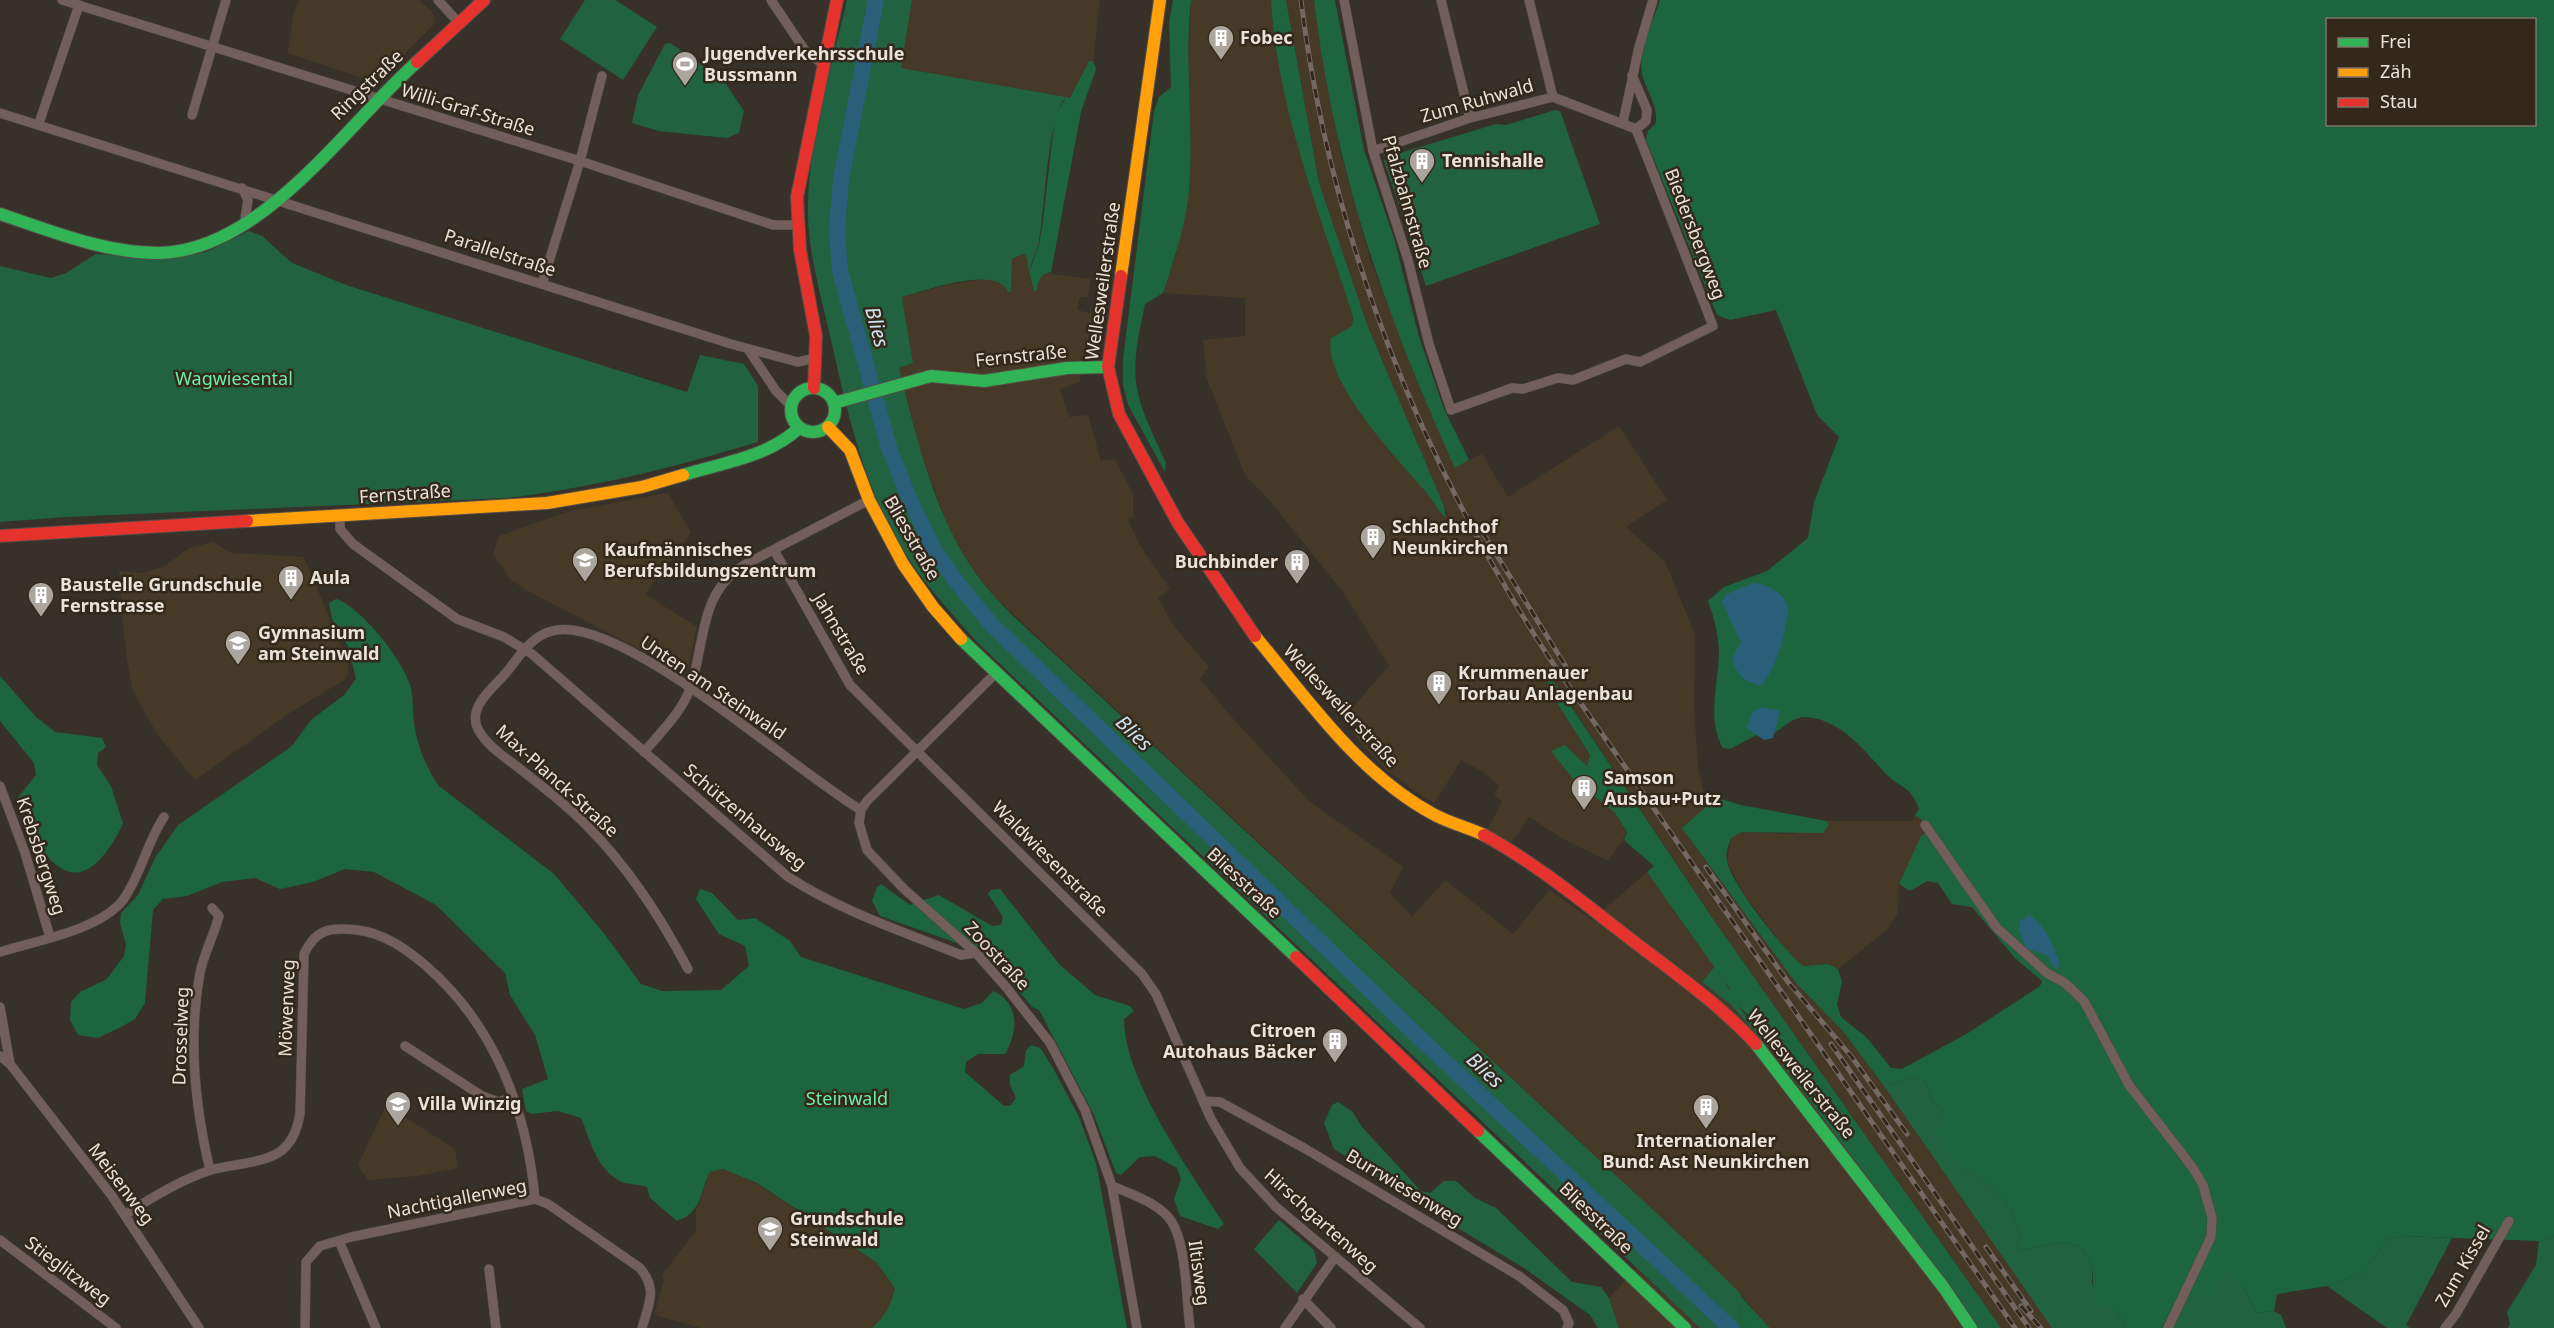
<svg xmlns="http://www.w3.org/2000/svg" width="2554" height="1328" viewBox="0 0 2554 1328" font-family="'Noto Sans',sans-serif">
<style>
.built{fill:#473927}
.green{fill:#216340}
.forest{fill:#1c653f;fill-rule:evenodd}
.water{fill:#2a5f7a}
.lines{fill:none;stroke-linecap:round;stroke-linejoin:round}
.river{stroke:#2a5f7a;stroke-width:16}
.street-casing{stroke:#534d47;stroke-width:10}
.fast-casing{stroke:#534d47;stroke-width:14}
.slow-casing{stroke:#534d47;stroke-width:14}
.jam-casing{stroke:#534d47;stroke-width:14}
.street{stroke:#725f5b;stroke-width:9}
.fast{stroke:#30b455;stroke-width:12}
.slow{stroke:#ff9f0a;stroke-width:12}
.jam{stroke:#e5322d;stroke-width:12}
.rail-casing{stroke:#736864;stroke-width:5}
.rail{stroke:#33281a;stroke-width:3;stroke-dasharray:9;stroke-linecap:butt}
.labels{text-anchor:middle;stroke-width:5;stroke-linejoin:round;paint-order:stroke}
.poi-label{font-size:18px;font-weight:bold;fill:#ebe3db;stroke:#33281a;text-anchor:start}
.street-label{font-size:18px;fill:#ebe3db;stroke:#33281a}
.park-label{font-size:18px;fill:#6af1a6;stroke:#33281a}
.water-label{font-size:20px;font-style:italic;fill:#cde4f3;stroke:#33281a}
</style>
<rect width="100%" height="100%" fill="#37312a"/>
<!-- built -->
<g class="built">
<polygon points="299,0 419,0 432,12 436,22 383,76 371,81 288,53 293,14"/>
<polygon points="912,0 1100,0 1093,61 1089,61 1070,98 900,68"/>
<polygon points="1191,0 1271,0 1285,94 1311,188 1353,317 1352,326 1331,338 1340,381 1361,414 1434,502 1443,516 1448,516 1444,506 1368,327 1319,183 1286,0 1314,0 1341,155 1371,262 1423,396 1455,467 1482,454 1508,497 1619,426 1667,500 1626,527 1665,562 1695,634 1694,707 1698,767 1707,806 1683,828 1796,983 1842,1030 1894,1100 2052,1328 2001,1328 1713,919 1551,675 1547,688 1590,755 1587,766 1573,779 1615,813 1627,833 1608,861 1565,840 1529,817 1510,845 1487,830 1502,802 1494,795 1499,786 1485,773 1461,760 1434,804 1386,770 1352,733 1358,720 1349,712 1389,666 1343,592 1266,496 1245,475 1206,376 1203,340 1245,336 1245,298 1163,293 1177,251 1189,190 1188,87"/>
<polygon points="1023,254 1026,255 1032,288 1037,290 1039,279 1044,273 1091,279 1088,297 1080,297 1077,310 1104,316 1100,348 1093,355 1081,357 1080,382 1060,389 1069,417 1088,415 1101,461 1115,459 1133,494 1133,517 1128,520 1139,544 1170,589 1158,598 1173,625 1209,667 1200,679 1228,713 1310,802 1403,867 1390,893 1412,917 1445,880 1513,934 1549,890 1592,920 1647,872 1715,966 1702,982 1731,1005 1790,1072 1948,1283 1977,1328 1770,1328 1738,1292 1692,1246 995,597 970,565 948,527 921,453 899,368 913,363 902,297 946,285 976,280 998,280 1006,286 1011,280 1012,259"/>
<polygon points="668,493 691,533 645,594 697,627 688,669 684,672 524,589 509,578 493,554 499,536 570,511"/>
<polygon points="213,542 231,553 304,557 347,660 349,672 346,679 288,714 195,780 157,734 132,689 125,646 119,571 143,573 165,566 189,548"/>
<polygon points="1915,815 1933,828 1899,884 1898,913 1888,929 1838,969 1828,964 1803,966 1791,956 1744,895 1727,861 1731,838 1742,832 1791,834 1829,825 1827,821 1912,821"/>
<polygon points="386,1105 455,1149 458,1168 418,1176 368,1180 358,1165"/>
<polygon points="723,1169 756,1183 876,1262 895,1288 891,1304 881,1320 872,1328 701,1328 654,1315 664,1280 662,1275 696,1230 696,1210 710,1172"/>
<polygon points="1636,1269 1692,1319 1700,1328 1619,1328 1609,1298"/>
</g>
<!-- green -->
<g class="green">
<polygon points="585,0 615,0 657,27 623,80 560,39"/>
<path d="M847,0H912L901,68L1066,97C1047,116 1045,211 1039,241C1037,252 1031,261 1029,272L1026,255L1023,254L1012,259L1011,292H1008C998,264 923,291 902,297L913,363L899,368C916,435 932,507 970,565C998,607 1039,639 1075,673L1692,1246L1739,1292L1742,1298L1738,1316L1747,1328H1700L977,642C954,616 930,590 910,561C866,497 848,415 831,340C822,300 810,260 808,219C806,150 831,68 847,0Z"/>
<polygon points="670,43 722,78 744,111 739,133 727,138 659,131 632,123 638,95 665,44"/>
<polygon points="1555,110 1560,111 1600,224 1426,286 1384,161 1390,156 1496,124 1506,125"/>
<path d="M249,231L262,236L292,263L346,285L687,392L700,355L744,364L758,386V442C675,467 593,488 506,498L66,517L0,522V266L51,278L66,273L96,254L178,258L206,252Z"/>
<path d="M1715,966C1725,981 1733,998 1743,1012C1752,1025 1769,1033 1772,1051L1731,1005L1702,982Z"/>
<path d="M1913,1078L1926,1081L1932,1100L1943,1112L1941,1123L1963,1170C1991,1176 2016,1210 2021,1237L2017,1246L2020,1250L2065,1242L2081,1247L2092,1265V1283L2098,1305C2116,1304 2119,1314 2126,1328H2052L1884,1086Z"/>
<polygon points="1338,1102 1352,1111 1362,1127 1421,1191 1430,1193 1444,1181 1456,1181 1475,1198 1496,1208 1572,1282 1601,1287 1609,1298 1619,1328 1598,1328 1590,1315 1524,1268 1426,1209 1334,1149 1324,1123 1332,1105"/>
<polygon points="1279,1220 1314,1250 1317,1263 1297,1293 1254,1249"/>
<polygon points="2404,1236 2452,1238 2406,1325 2410,1328 2387,1328 2327,1286 2364,1272 2387,1239"/>
<polygon points="2554,1236 2554,1328 2508,1328 2510,1324 2507,1312 2536,1265 2539,1241"/>
<polygon points="2228,1271 2244,1288 2256,1313 2274,1311 2281,1315 2286,1328 2161,1328 2184,1287"/>
</g>
<!-- forest -->
<g class="forest">
<path d="M1173,0H1191C1184,63 1194,127 1189,190C1186,225 1174,260 1163,293L1145,304C1140,329 1133,357 1136,383C1140,411 1155,438 1166,463L1165,472L1128,405L1123,385V359L1154,111L1159,97L1171,87L1169,23Z"/>
<path d="M1271,0H1286L1319,183L1368,327L1444,506L1446,518C1438,512 1433,500 1426,492C1399,461 1322,381 1331,338L1352,326L1353,317C1320,214 1277,108 1271,0Z"/>
<path d="M1314,0H1335L1364,150L1394,238L1419,337L1444,409L1469,460L1455,468C1385,314 1334,169 1314,0Z"/>
<path d="M1660,0H2554V1236L2539,1241L2404,1236L2387,1239L2364,1272L2327,1286L2277,1294L2274,1311L2256,1313L2244,1288L2227,1272L2206,1300L2184,1287L2161,1328H2126C2119,1314 2116,1304 2098,1306L2094,1300L2092,1265L2081,1247L2065,1242L2020,1250L2017,1246L2021,1237C2016,1210 1991,1176 1963,1170L1937,1134L1943,1112L1932,1100L1926,1081L1913,1078L1884,1086L1842,1030L1796,983L1682,828L1707,806L1704,795H1708L1741,805L1827,821L1829,825L1823,833L1742,832L1731,838C1729,844 1725,854 1727,861C1732,886 1783,949 1803,966L1828,964L1838,969L1842,982L1837,1005L1841,1017L1867,1038L1891,1068L1902,1069L1968,1033L2040,986L2042,981L2015,958L1972,907L1952,904L1938,883L1927,881L1910,891L1899,884L1921,836L1933,828L1915,815L1919,809C1911,785 1900,789 1885,773C1864,750 1841,720 1807,717C1794,716 1784,727 1774,733V726L1730,749L1723,748C1706,719 1719,682 1719,651C1718,633 1714,617 1708,601L1724,587L1767,571L1808,538L1814,502L1839,437L1817,415L1776,310L1730,320L1717,315L1646,140L1648,131L1656,123C1657,103 1649,96 1643,78C1636,55 1653,22 1660,0ZM2328,20H2534V124H2328Z"/>
<path d="M1089,61H1093L1096,69L1081,112L1051,272C1040,274 1039,279 1037,290L1034,292L1029,272L1039,245L1043,221L1055,116L1066,97L1070,98Z"/>
<path d="M336,599C360,606 403,660 410,685C414,697 412,710 414,722C417,745 426,768 439,786L554,874L603,932L641,984L662,991L721,990L749,966L745,946L719,934L696,899L700,889L712,893L738,920L755,918L790,941L801,957L964,1009L982,1003L993,991C1020,1003 1018,1032 1005,1054H978L966,1062L965,1072L1004,1106L1011,1105L1016,1098L1010,1085V1075L1024,1066L1026,1050L1031,1045L1040,1048L1053,1068L1079,1117L1096,1163L1127,1328H872C885,1317 891,1305 895,1288L876,1262L757,1183L723,1169L710,1172C699,1194 702,1212 677,1221L650,1198L647,1187C639,1184 627,1185 620,1181C596,1168 591,1142 581,1118L558,1111L531,1114L526,1111L522,1089L548,1079L535,1035L510,995L505,973L436,905L374,872L345,869L313,882L280,889L255,878L222,882L187,896L163,899L153,910L145,1003L135,1019L121,1027L98,1038L78,1035L70,1020L71,1002L80,992L107,979L124,956L126,945L120,923L121,913L138,895L155,858L178,825L292,746L311,720L344,695L356,679L348,646L332,619L329,603Z"/>
<path d="M1550,675L1713,919L2001,1328H1977L1948,1283L1772,1051C1769,1029 1741,1011 1728,994L1729,988L1647,872L1654,866L1624,840L1627,832L1615,813L1573,779L1551,751L1565,745L1587,766L1590,755L1547,687Z"/>
<path d="M0,676L36,717L55,732L102,738L106,747L98,753L97,765L111,786L123,824C79,912 44,866 16,800L36,775L34,763L0,721Z"/>
<path d="M881,884L910,905L939,895L992,926L1001,925L1003,917L988,894L991,890L1000,889L1060,965L1095,995L1130,1006L1134,1011L1124,1019C1124,1080 1190,1171 1224,1224L1218,1229L1180,1216L1174,1199L1181,1179L1177,1168L1155,1156L1140,1157L1121,1175L1116,1173L1093,1113L1039,1010L1032,1007L998,966L977,950L880,916L872,901L877,887Z"/>
<polygon points="1742,1298 1770,1328 1747,1328 1738,1316"/>
</g>
<!-- water -->
<g class="water">
<path d="M1753,583C1766,583 1789,595 1788,611C1785,635 1777,667 1761,686C1744,681 1737,676 1732,658L1741,642L1722,602L1727,594Z"/>
<polygon points="1762,707 1780,711 1773,738 1764,740 1747,728 1752,713"/>
<path d="M2029,915C2045,924 2054,947 2060,964L2056,970L2047,955L2027,949L2019,931L2020,921Z"/>
</g>
<g class="lines">
<!-- river -->
<polyline class="river" points="876,0 841,179 837,229 840,271 890,451 909,498 935,551 955,580 991,624 1427,1045 1731,1328"/>
<!-- street casing -->
<g class="street-casing">
<g id="street">
<polyline points="62,0 580,161 773,225 796,225"/>
<polyline points="438,0 459,23"/>
<polyline points="771,0 806,52 823,64"/>
<polyline points="1344,0 1373,151 1408,260 1429,344 1451,410 1512,388 1523,389 1558,378 1573,380 1626,359 1640,362 1713,326 1636,129"/>
<polyline points="1441,0 1470,118"/>
<polyline points="1529,0 1553,97"/>
<polyline points="0,113 731,344 798,362 815,358"/>
<polyline points="192,115 226,0"/>
<polyline points="1623,122 1639,47 1653,0"/>
<polyline points="39,123 79,5"/>
<polyline points="1373,151 1470,118 1553,97 1636,129 1646,121 1647,110 1632,75"/>
<polyline points="242,188 248,200 244,225"/>
<polyline points="542,284 580,161 602,76"/>
<polyline points="748,349 776,391 791,406"/>
<path d="M340,516V529L353,544L457,619L504,637L532,654L787,876C840,911 902,931 961,955L976,953"/>
<polyline points="774,550 850,685 1142,974 1156,994 1211,1119 1240,1168 1276,1207 1420,1328"/>
<polyline points="996,673 867,801 861,810 859,823 867,850 904,889 976,953 1006,987 1050,1043 1085,1110 1112,1186 1137,1328"/>
<path d="M644,752C660,733 681,713 690,689C706,642 698,592 746,564L869,500"/>
<polyline points="0,786 25,853 50,937"/>
<polyline points="1925,825 1997,928 2047,973 2065,983 2084,1001 2129,1085 2193,1168 2203,1185 2212,1218 2211,1237 2168,1328"/>
<path d="M0,952C35,941 100,930 123,900C141,875 147,842 164,817"/>
<path d="M688,969C661,918 630,869 589,828C569,807 546,789 524,772C508,759 487,747 478,729C467,707 493,688 506,673C519,657 531,636 552,631C619,612 797,773 861,810"/>
<polyline points="0,1007 10,1064"/>
<polyline points="405,1046 482,1096 499,1102 513,1097"/>
<polyline points="0,1056 10,1064 112,1196 199,1328"/>
<polyline points="1203,1101 1220,1102 1304,1148 1519,1276 1563,1310 1569,1323 1567,1328"/>
<path d="M210,1170C195,1107 188,1038 200,973C204,953 214,935 219,916L212,908"/>
<path d="M1112,1186C1131,1194 1156,1202 1169,1218C1187,1240 1186,1299 1190,1328"/>
<path d="M125,1215C152,1197 180,1180 211,1170C232,1164 259,1164 278,1153C292,1144 297,1130 300,1114L304,954C316,929 330,927 357,930C383,933 405,948 425,965C494,1024 527,1110 535,1199"/>
<polyline points="0,1240 116,1328"/>
<polyline points="339,1241 376,1328"/>
<polyline points="489,1269 496,1328"/>
<polyline points="1303,1299 1331,1328"/>
<path d="M305,1328L306,1262L320,1246L351,1237L535,1199L548,1204L640,1268C658,1290 649,1303 642,1328"/>
<polyline points="1285,1328 1335,1257"/>
<polyline points="2445,1328 2456,1314 2509,1221"/>
</g>
</g>
<!-- fast casing -->
<g class="fast-casing">
<g id="fast">
<path d="M0,214C51,231 104,253 159,253C262,251 346,125 417,62"/>
<circle cx="813" cy="410" r="22"/>
<polyline points="834,403 931,376 984,381 1067,368 1108,367"/>
<path d="M683,475C722,463 768,457 799,428"/>
<polyline points="961,639 1296,957"/>
<polyline points="1756,1044 1944,1288 1971,1328"/>
<polyline points="1478,1131 1685,1328"/>
</g>
</g>
<!-- slow casing -->
<g class="slow-casing">
<g id="slow">
<polyline points="1121,276 1160,0"/>
<polyline points="828,427 850,450 869,500 903,564 933,607 961,639"/>
<polyline points="247,521 547,503 642,487 683,475"/>
<path d="M1255,636C1308,700 1359,774 1433,814C1449,823 1467,827 1484,835"/>
</g>
</g>
<!-- jam casing -->
<g class="jam-casing">
<g id="jam">
<polyline points="417,62 484,0"/>
<polyline points="1121,276 1108,367 1119,414 1178,523 1255,636"/>
<polyline points="814,388 816,336 800,250 797,197 837,0"/>
<polyline points="0,536 247,521"/>
<path d="M1484,835C1537,864 1585,904 1633,941C1676,974 1719,1004 1756,1044"/>
<polyline points="1296,957 1478,1131"/>
</g>
</g>
<!-- street -->
<use href="#street" class="street"/>
<!-- fast -->
<use href="#fast" class="fast"/>
<!-- slow -->
<use href="#slow" class="slow"/>
<!-- jam -->
<use href="#jam" class="jam"/>
<!-- rail casing -->
<g class="rail-casing">
<g id="rail">
<path d="M1301,0C1330,236 1419,457 1548,656L2015,1328"/>
<polyline points="1483,533 1568,670"/>
<polyline points="1706,867 1788,982 1851,1056 1907,1134"/>
<polyline points="1831,1044 2029,1328"/>
<polyline points="1986,1247 2031,1311"/>
<polyline points="2021,1306 2041,1328"/>
</g>
</g>
<!-- rail -->
<use href="#rail" class="rail"/>
</g>
<!-- icons -->
<defs>
<g id="building-pin" transform="scale(1.35)"><path d="M0 17L-7.5 6A9.5 9.5 0 1 1 7.5 6Z" fill="#aca59d" stroke="#33281a"/><path d="M-4-6H4V6H1V3H-1V6H-4ZM-2.5-4.3h1.7v1.8h-1.7ZM.8-4.3h1.7v1.8H.8ZM-2.5-1h1.7V.8h-1.7ZM.8-1h1.7V.8H.8Z" fill="#fff"/></g>
<g id="stadium-pin" transform="scale(1.35)"><path d="M0 17L-7.5 6A9.5 9.5 0 1 1 7.5 6Z" fill="#aca59d" stroke="#33281a"/><path d="M0-5a6.5 5 0 1 0 0 10a6.5 5 0 1 0 0-10ZM-3.5-1.8h7v3.6h-7Z" fill="#fff"/></g>
<g id="school-pin" transform="scale(1.35)"><path d="M0 17L-7.5 6A9.5 9.5 0 1 1 7.5 6Z" fill="#aca59d" stroke="#33281a"/><path d="M0-5L7-2L0 1L-7-2ZM-4 1L0 2.5L4 1V4Q0 6-4 4Z" fill="#fff"/></g>
</defs>
<g fill-rule="evenodd">
<use href="#building-pin" x="1221" y="38"/>
<use href="#stadium-pin" x="685" y="64"/>
<use href="#building-pin" x="1422" y="161"/>
<use href="#building-pin" x="1373" y="537"/>
<use href="#school-pin" x="585" y="560"/>
<use href="#building-pin" x="1297" y="562"/>
<use href="#building-pin" x="291" y="578"/>
<use href="#building-pin" x="41" y="595"/>
<use href="#school-pin" x="238" y="643"/>
<use href="#building-pin" x="1439" y="683"/>
<use href="#building-pin" x="1584" y="788"/>
<use href="#building-pin" x="1335" y="1041"/>
<use href="#school-pin" x="398" y="1104"/>
<use href="#building-pin" x="1706" y="1107"/>
<use href="#school-pin" x="770" y="1229"/>
</g>
<g class="labels">
<!-- poi labels -->
<g class="poi-label">
<text x="1240" y="44">Fobec</text>
<text x="704" y="60">Jugendverkehrsschule<tspan x="704" dy="21">Bussmann</tspan></text>
<text x="1442" y="167">Tennishalle</text>
<text x="1392" y="533">Schlachthof<tspan x="1392" dy="21">Neunkirchen</tspan></text>
<text x="604" y="556">Kaufmännisches<tspan x="604" dy="21">Berufsbildungszentrum</tspan></text>
<text x="1278" y="568" text-anchor="end">Buchbinder</text>
<text x="310" y="584">Aula</text>
<text x="60" y="591">Baustelle Grundschule<tspan x="60" dy="21">Fernstrasse</tspan></text>
<text x="258" y="639">Gymnasium<tspan x="258" dy="21">am Steinwald</tspan></text>
<text x="1458" y="679">Krummenauer<tspan x="1458" dy="21">Torbau Anlagenbau</tspan></text>
<text x="1604" y="784">Samson<tspan x="1604" dy="21">Ausbau+Putz</tspan></text>
<text x="1316" y="1037" text-anchor="end">Citroen<tspan x="1316" dy="21">Autohaus Bäcker</tspan></text>
<text x="418" y="1110">Villa Winzig</text>
<text x="1706" y="1147" text-anchor="middle">Internationaler<tspan x="1706" dy="21">Bund: Ast Neunkirchen</tspan></text>
<text x="790" y="1225">Grundschule<tspan x="790" dy="21">Steinwald</tspan></text>
</g>
<!-- street labels -->
<g class="street-label">
<text transform="translate(367 85) rotate(-44)" y="6">Ringstraße</text>
<text transform="translate(1477 101) rotate(-16)" y="6">Zum Ruhwald</text>
<text transform="translate(468 110) rotate(17)" y="6">Willi-Graf-Straße</text>
<text transform="translate(1407 202) rotate(74)" y="6">Pfalzbahnstraße</text>
<text transform="translate(1695 234) rotate(69)" y="6">Biedersbergweg</text>
<text transform="translate(500 253) rotate(18)" y="6">Parallelstraße</text>
<text transform="translate(1103 281) rotate(-82)" y="6">Wellesweilerstraße</text>
<text transform="translate(1021 356) rotate(-6)" y="6">Fernstraße</text>
<text transform="translate(405 494) rotate(-4)" y="6">Fernstraße</text>
<text transform="translate(912 538) rotate(60)" y="6">Bliesstraße</text>
<text transform="translate(841 634) rotate(59)" y="6">Jahnstraße</text>
<text transform="translate(713 688) rotate(34)" y="6">Unten am Steinwald</text>
<text transform="translate(1341 706) rotate(47)" y="6">Wellesweilerstraße</text>
<text transform="translate(557 781) rotate(42)" y="6">Max-Planck-Straße</text>
<text transform="translate(745 817) rotate(40)" y="6">Schützenhausweg</text>
<text transform="translate(41 856) rotate(72)" y="6">Krebsbergweg</text>
<text transform="translate(1050 859) rotate(45)" y="6">Waldwiesenstraße</text>
<text transform="translate(1244 883) rotate(43)" y="6">Bliesstraße</text>
<text transform="translate(997 956) rotate(47)" y="6">Zoostraße</text>
<text transform="translate(287 1008) rotate(-88)" y="6">Möwenweg</text>
<text transform="translate(181 1036) rotate(-88)" y="6">Drosselweg</text>
<text transform="translate(1801 1074) rotate(51)" y="6">Wellesweilerstraße</text>
<text transform="translate(121 1184) rotate(53)" y="6">Meisenweg</text>
<text transform="translate(1404 1188) rotate(31)" y="6">Burrwiesenweg</text>
<text transform="translate(457 1199) rotate(-11)" y="6">Nachtigallenweg</text>
<text transform="translate(1596 1218) rotate(44)" y="6">Bliesstraße</text>
<text transform="translate(1321 1221) rotate(42)" y="6">Hirschgartenweg</text>
<text transform="translate(2463 1266) rotate(-60)" y="6">Zum Kissel</text>
<text transform="translate(68 1271) rotate(37)" y="6">Stieglitzweg</text>
<text transform="translate(1199 1273) rotate(82)" y="6">Iltisweg</text>
</g>
<!-- park labels -->
<g class="park-label">
<text x="234" y="385">Wagwiesental</text>
<text x="847" y="1105">Steinwald</text>
</g>
<!-- water labels -->
<g class="water-label">
<text transform="translate(877 327) rotate(75)" y="7">Blies</text>
<text transform="translate(1134 733) rotate(44)" y="7">Blies</text>
<text transform="translate(1485 1070) rotate(43)" y="7">Blies</text>
</g>
</g>
<!-- legend -->
<rect x="2326" y="18" width="210" height="108" fill="#33281a" stroke="#7d7367" stroke-width="1.5"/>
<rect x="2338" y="38" width="30" height="9" fill="#30b455" stroke="#7d7367" stroke-width="1.5"/>
<text x="2380" y="48" font-size="18" fill="#ebe3db">Frei</text>
<rect x="2338" y="68" width="30" height="9" fill="#ff9f0a" stroke="#7d7367" stroke-width="1.5"/>
<text x="2380" y="78" font-size="18" fill="#ebe3db">Zäh</text>
<rect x="2338" y="98" width="30" height="9" fill="#e5322d" stroke="#7d7367" stroke-width="1.5"/>
<text x="2380" y="108" font-size="18" fill="#ebe3db">Stau</text>
</svg>
